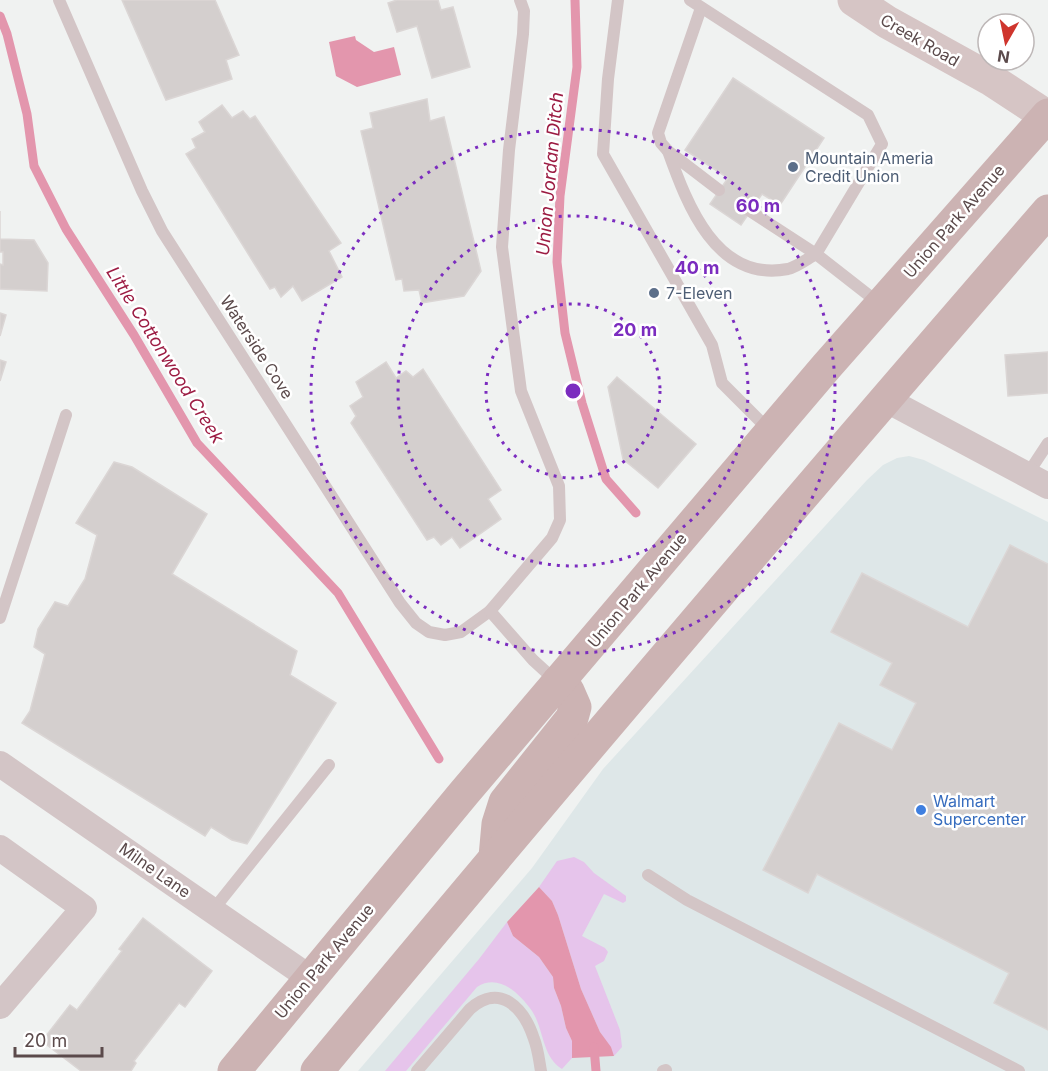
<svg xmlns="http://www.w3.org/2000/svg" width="1048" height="1071" viewBox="0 0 1048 1071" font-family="Inter,sans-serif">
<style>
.commercial{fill:#dee7e8}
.green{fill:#e6c4eb}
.water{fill:#e396ad}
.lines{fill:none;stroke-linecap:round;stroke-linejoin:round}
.stream{stroke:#e396ad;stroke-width:9}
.building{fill:#d4cfce;stroke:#dbd6d5;stroke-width:1.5}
.lane{stroke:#d3c5c6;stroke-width:12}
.street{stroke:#d3c5c6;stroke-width:26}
.secondary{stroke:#d6c5c5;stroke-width:33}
.primary{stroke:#ccb3b3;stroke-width:33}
.ring{fill:none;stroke:#7b2cbf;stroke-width:3;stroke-dasharray:3 6}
.service-dot{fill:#5c6f8a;stroke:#fff;stroke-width:2}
.shop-dot{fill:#3f7fe0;stroke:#fff;stroke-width:2}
.labels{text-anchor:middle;stroke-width:5;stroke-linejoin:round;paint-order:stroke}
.street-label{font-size:16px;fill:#5b4a4b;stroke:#fff}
.service-label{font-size:16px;fill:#4e5e75;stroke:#fff;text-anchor:start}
.shop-label{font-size:16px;fill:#366cbe;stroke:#fff;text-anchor:start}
.water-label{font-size:18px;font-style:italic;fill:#9c1c43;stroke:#fff}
.centre{fill:#7b2cbf;stroke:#fff;stroke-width:3}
.ring-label{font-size:18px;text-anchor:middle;font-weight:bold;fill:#7b2cbf;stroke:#fff;stroke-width:5;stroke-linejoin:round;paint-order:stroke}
</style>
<rect width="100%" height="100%" fill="#f0f2f1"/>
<!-- commercial -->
<polygon class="commercial" points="909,456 924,460 1048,522 1048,1071 358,1071 532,868 603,769 867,480 883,465 897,458"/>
<!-- green -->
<g class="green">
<polygon points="574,857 584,862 594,873 626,896 626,901 623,903 604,894 582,936 605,948 608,952 604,961 595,966 620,1030 622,1047 614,1056 610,1047 600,1032 581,989 558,915 552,901 539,887 557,861"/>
<path d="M507,922L513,936L539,957L553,977L554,988L561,1006L566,1028L572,1041V1058L562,1069C542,1057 544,1029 532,1011C519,993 499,973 477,987L406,1071H385L479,959Z"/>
</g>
<!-- water -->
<g class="water">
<polygon points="355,36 356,40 374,52 394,47 401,75 357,87 336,76 329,42"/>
<polygon points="539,887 552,901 558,915 581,989 600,1032 611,1047 614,1056 572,1058 572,1041 566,1028 561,1006 554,988 553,977 539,957 513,936 507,922"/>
</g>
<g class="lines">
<!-- stream -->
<g class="stream">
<polyline points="575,0 577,67 560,196 557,262 565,333 582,403 606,479 636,513"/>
<polyline points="0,16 7,34 27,114 34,166 66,229 134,335 197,443 338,593 439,759"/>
<polyline points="594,1047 596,1071"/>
</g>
</g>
<!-- building -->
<g class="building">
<polygon points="122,0 215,0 239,55 226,60 232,79 166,100"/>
<polygon points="397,0 438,0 441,10 453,7 470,67 432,78 417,26 397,32 388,3"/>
<polygon points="733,78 824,138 780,205 762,194 741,225 710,204 728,178 685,150"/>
<polygon points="427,99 430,121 444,117 481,271 464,296 422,303 419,290 404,291 402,279 396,280 361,131 373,128 370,113"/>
<polygon points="222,105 232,118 243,111 250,119 255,116 341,243 329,251 342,277 302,301 293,286 281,297 275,287 270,289 186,154 196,148 192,139 205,132 199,122"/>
<polygon points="0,211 0,239 34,240 48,263 47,291 0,289 0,264 3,265 3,252 0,252"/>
<polygon points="0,313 6,315 0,336"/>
<polygon points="1048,352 1048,393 1008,396 1005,355"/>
<polygon points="0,360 6,362 0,381"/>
<polygon points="386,362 396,378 406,371 413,377 423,369 501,490 488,499 501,519 460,548 452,537 441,545 434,537 427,540 351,423 356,416 350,406 363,397 356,382"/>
<polygon points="617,377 696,444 658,488 623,459 608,387"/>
<polygon points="114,462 132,467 207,514 172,574 297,651 290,675 336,703 247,844 232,840 211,827 205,836 22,723 30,711 45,654 34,647 38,629 55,602 68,606 85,579 97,535 76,523"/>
<polygon points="1010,545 1048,564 1048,1030 994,1003 1009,973 817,874 808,893 763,870 839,723 892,750 916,703 880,685 892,663 831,632 862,573 968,627"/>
<polygon points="143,918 212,971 185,1007 179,1003 134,1061 136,1063 131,1071 81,1071 42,1041 70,1005 77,1010 122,951 119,949"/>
</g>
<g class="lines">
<!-- lane -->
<g class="lane">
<polyline points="59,0 142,191 162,231 400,603 416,623 429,632 445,635 461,632 490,611 552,538 560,520 559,486 521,391 502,247 509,150 523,34 524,11 520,0"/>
<polyline points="618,0 608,79 603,154 712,345 722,383 770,431"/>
<polyline points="690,0 868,115 882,144 816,254 880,304"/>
<polyline points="701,8 658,133 661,143 668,151 719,190"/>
<path d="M668,151C687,204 716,283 788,269C797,267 807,259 816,254L750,211"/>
<polyline points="1027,475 1048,443"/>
<polyline points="490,611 533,660 557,682"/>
<polyline points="0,618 66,415"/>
<polyline points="648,875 687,900 1019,1071"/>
<polyline points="213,910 329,765"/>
<path d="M417,1071L470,1009C500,982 524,1008 534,1039C538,1049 539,1060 541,1071"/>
<polyline points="663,1071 666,1070"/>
</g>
<!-- street -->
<g class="street">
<polyline points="885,399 1048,486"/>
<polyline points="0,764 310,978"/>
<polyline points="0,848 84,908 0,1006"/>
</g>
<!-- secondary -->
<polyline class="secondary" points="854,0 887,22 990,79 1048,117"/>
<!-- primary -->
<g class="primary">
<polyline points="495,857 498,824 505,802 572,718 575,707 568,691 558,682"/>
<polyline points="234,1071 464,793 826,367 1048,115"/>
<path d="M317,1071C558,781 802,495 1048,211"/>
</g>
</g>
<!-- distance rings -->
<g class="ring">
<circle cx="573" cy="391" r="87"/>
<circle cx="573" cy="391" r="175"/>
<circle cx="573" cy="391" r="262"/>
</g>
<!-- markers -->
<g class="service-dot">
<circle cx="793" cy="167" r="6"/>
<circle cx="654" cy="293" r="6"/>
</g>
<circle class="shop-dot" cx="921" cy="810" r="6"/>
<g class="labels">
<!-- street labels -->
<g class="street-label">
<text transform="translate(920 40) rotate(30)" y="6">Creek Road</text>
<text transform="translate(954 221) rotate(-49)" y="6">Union Park Avenue</text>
<text transform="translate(257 347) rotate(57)" y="6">Waterside Cove</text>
<text transform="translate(637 590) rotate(-50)" y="6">Union Park Avenue</text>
<text transform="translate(155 870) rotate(35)" y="6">Milne Lane</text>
<text transform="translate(324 961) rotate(-50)" y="6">Union Park Avenue</text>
</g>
<!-- service labels -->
<g class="service-label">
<text x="805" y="164">Mountain Ameria<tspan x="805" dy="18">Credit Union</tspan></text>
<text x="666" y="299">7-Eleven</text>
</g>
<!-- shop labels -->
<g class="shop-label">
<text x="933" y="807">Walmart<tspan x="933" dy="18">Supercenter</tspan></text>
</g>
<!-- water labels -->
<g class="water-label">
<text transform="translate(550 174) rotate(-85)" y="6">Union Jordan Ditch</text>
<text transform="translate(165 355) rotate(58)" y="6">Little Cottonwood Creek</text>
</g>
</g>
<circle cx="573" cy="391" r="9" class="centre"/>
<g class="ring-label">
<text x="758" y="212">60 m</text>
<text x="697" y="274">40 m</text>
<text x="635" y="336">20 m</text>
</g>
<!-- north arrow -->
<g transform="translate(1006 42) rotate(189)"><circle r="28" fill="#ffffff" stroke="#bdb7b7" stroke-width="1.5"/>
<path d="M0-4.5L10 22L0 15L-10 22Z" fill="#cf352d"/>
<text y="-9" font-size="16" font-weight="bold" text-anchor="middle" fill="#5b4a4b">N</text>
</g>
<!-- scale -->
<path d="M15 1047v9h87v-9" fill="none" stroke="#5b4a4b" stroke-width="3"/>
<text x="24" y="1047" font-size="18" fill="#5b4a4b" stroke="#ffffff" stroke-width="4.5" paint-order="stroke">20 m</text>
</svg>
